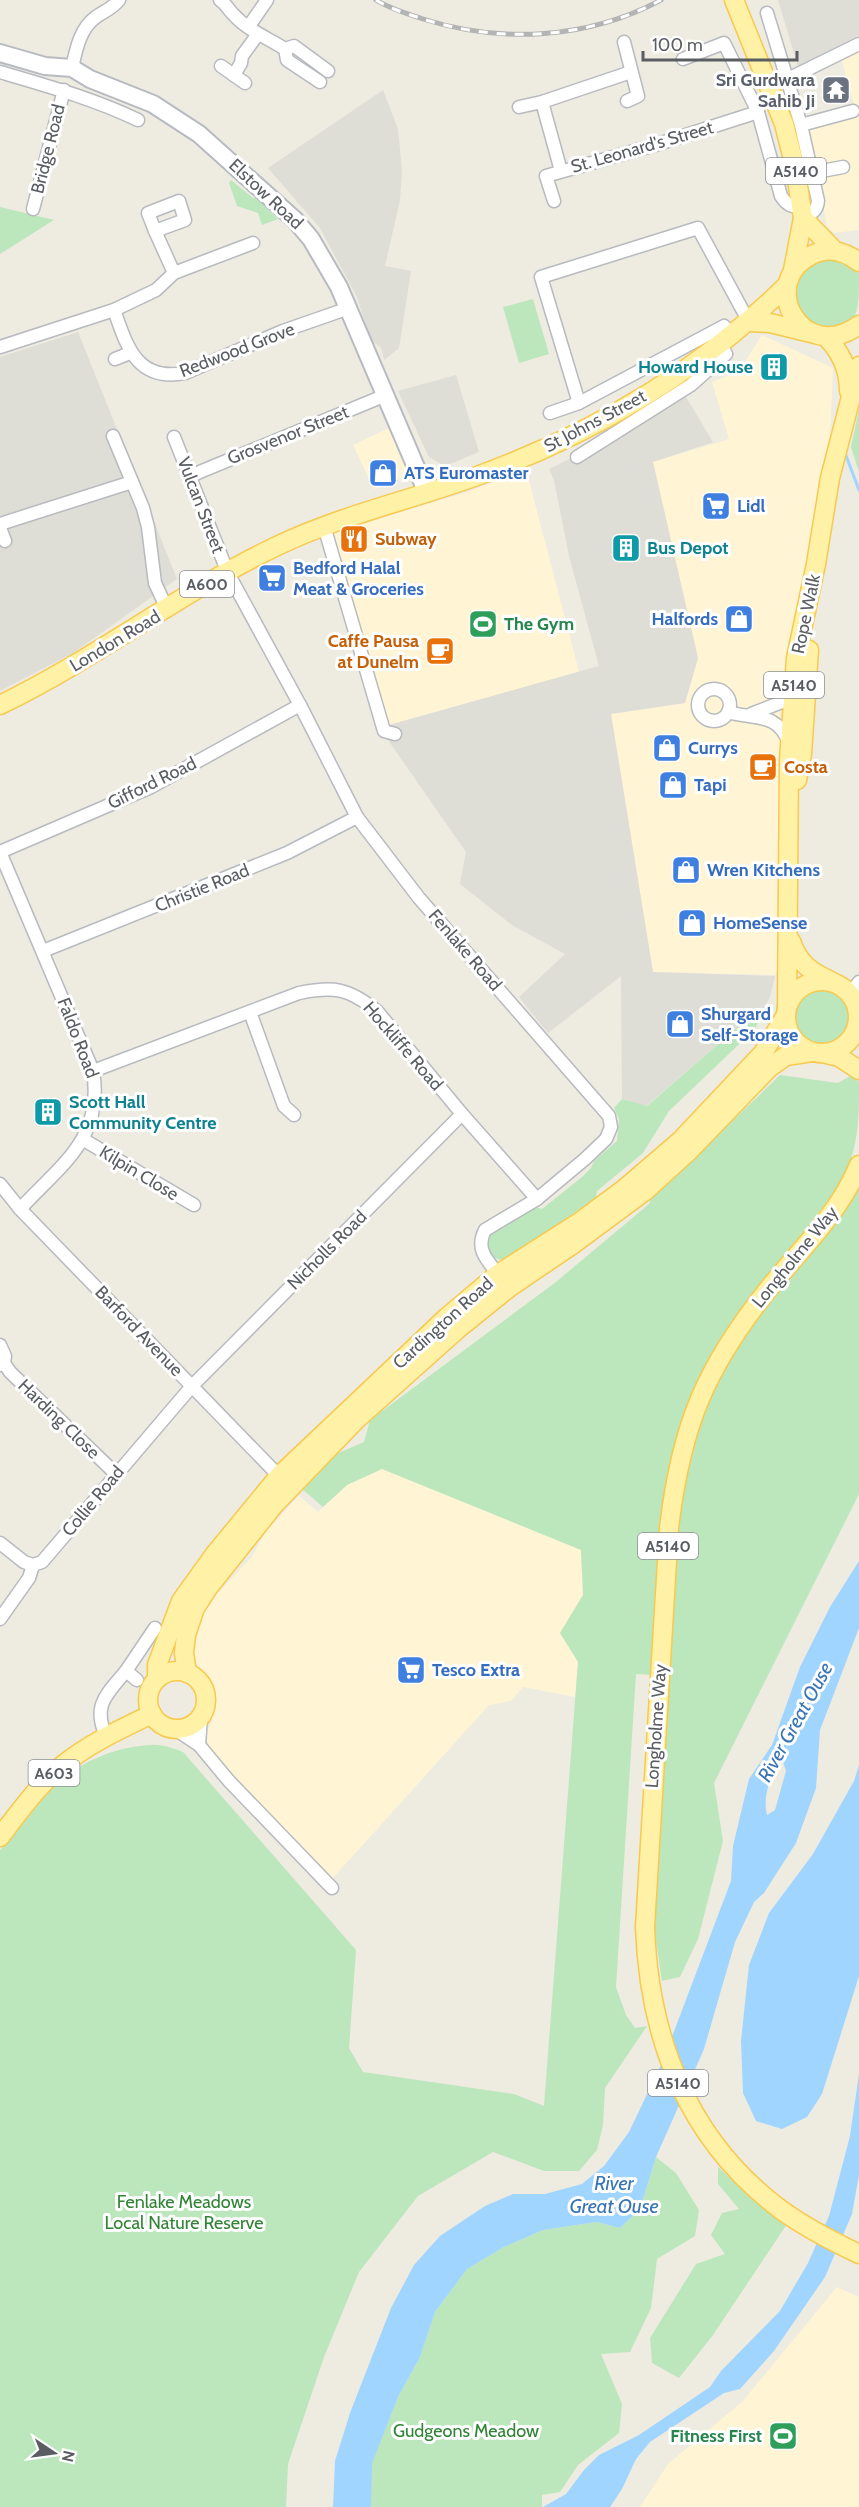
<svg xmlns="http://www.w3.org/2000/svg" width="859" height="2507" viewBox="0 0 859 2507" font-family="Cabin,sans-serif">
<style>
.commercial{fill:#fff5d5}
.industrial{fill:#deddd6}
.green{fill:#bce7bc}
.water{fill:#a0d5ff;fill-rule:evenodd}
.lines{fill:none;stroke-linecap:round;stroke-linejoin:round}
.stream{stroke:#a0d5ff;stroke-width:3}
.street-casing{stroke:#b7babf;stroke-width:15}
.secondary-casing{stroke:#b7bbc1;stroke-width:20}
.primary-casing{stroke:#f8c950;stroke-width:21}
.street{stroke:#fff;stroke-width:12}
.secondary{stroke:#fff;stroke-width:16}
.primary{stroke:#fff1a5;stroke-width:18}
.rail-casing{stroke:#b3b4b4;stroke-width:5}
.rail{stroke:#fff;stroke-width:3;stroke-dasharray:9;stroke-linecap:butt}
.labels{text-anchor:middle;stroke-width:6;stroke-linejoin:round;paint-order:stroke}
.shield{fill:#fff;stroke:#8c8e92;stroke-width:1.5}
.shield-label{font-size:16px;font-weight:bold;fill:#5a5e63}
.worship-label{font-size:18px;font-weight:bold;fill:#5b616d;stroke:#fff;text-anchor:end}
.street-label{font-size:18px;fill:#5a5e63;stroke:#fff}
.culture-label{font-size:18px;font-weight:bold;fill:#0d838f;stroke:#fff;text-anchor:start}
.shop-label{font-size:18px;font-weight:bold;fill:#366cbe;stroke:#fff;text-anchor:start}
.food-label{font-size:18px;font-weight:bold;fill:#c56008;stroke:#fff;text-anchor:start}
.leisure-label{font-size:18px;font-weight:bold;fill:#27864d;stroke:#fff;text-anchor:start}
.park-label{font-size:18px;fill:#308434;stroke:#fff}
.water-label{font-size:20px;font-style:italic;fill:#3975b6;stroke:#fff}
</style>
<rect width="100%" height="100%" fill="#eeebe1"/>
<!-- commercial -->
<g class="commercial">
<polygon points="859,52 859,230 834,233 827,227 809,128 857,116 842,61"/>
<polygon points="762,335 833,368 829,464 787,680 780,698 781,733 784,740 777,904 781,958 775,975 653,972 611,714 685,703 698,658 653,462 729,439 712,382 739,371"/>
<polygon points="391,427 406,466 400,479 374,489 353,445"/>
<polygon points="526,469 579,672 389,725 332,531 468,492"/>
<polygon points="382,1469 581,1550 583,1595 560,1633 578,1662 575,1697 523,1687 511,1701 489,1705 332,1879 208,1749 207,1731 213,1720 207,1677 194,1663 191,1655 196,1629 209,1602 251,1558 266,1531 299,1496 318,1512 347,1485"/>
<polygon points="837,2287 859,2297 859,2507 640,2507 668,2464 743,2401"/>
</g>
<!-- industrial -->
<g class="industrial">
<polygon points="778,0 859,0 859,35 798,66"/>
<polygon points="383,90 398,129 402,171 400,200 385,266 411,271 399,348 384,360 381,347 371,341 357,297 320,228 268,168"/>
<polygon points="78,332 177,579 73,653 0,691 0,357"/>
<polygon points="456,375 479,452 445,466 429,457 398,391"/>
<polygon points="686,397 713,442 653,462 698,658 685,703 611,714 653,972 775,976 770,997 761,1014 739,1026 646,1106 622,1099 621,976 548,1033 519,997 565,954 512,925 460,884 466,852 388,740 389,725 599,666 569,556 554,480 549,469 629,430"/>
</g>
<!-- green -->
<g class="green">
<polygon points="231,180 253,198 260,198 268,204 268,210 278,219 262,225 258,213 237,206 229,183"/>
<polygon points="0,207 54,220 0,254"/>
<path d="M834,258L859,273C859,318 859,331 813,326C808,319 798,310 795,302C788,276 811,260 834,258Z"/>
<polygon points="533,299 549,354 519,363 503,307"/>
<polygon points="859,409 859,472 851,447"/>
<circle cx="822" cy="1016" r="28"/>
<path d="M761,1014L755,1029L669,1111L643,1153L597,1191L596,1197L510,1259C490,1264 476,1244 493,1231C505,1222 522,1215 536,1207L542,1209L582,1177L591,1168L594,1161L617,1141L619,1119L614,1108L622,1099L647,1106L739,1026Z"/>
<path d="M780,1075L838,1083L852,1075L859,1082C859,1121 859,1142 844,1178C780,1270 707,1333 675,1445L652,1675L636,1674L616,1987L626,2015L635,2028L647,2026L605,2088L603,2125L597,2150L579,2171H544L493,2152L418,2196L359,2272L324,2357L288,2464L286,2507H0V1850C19,1831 33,1809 52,1789C76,1763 116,1746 152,1745C162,1744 174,1749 183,1752L356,1950L349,2048L363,2072L514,2094L544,2106L578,1662L560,1633L583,1595L581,1550L382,1469L347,1485L323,1507L301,1488L336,1454L364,1442L370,1420L556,1282L649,1204L651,1199Z"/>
<polygon points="859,1178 859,1494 714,1783 723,1841 698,1939 680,1977 662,1981 655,1934 655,1872 677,1516 694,1428 735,1342"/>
<polygon points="656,2157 676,2173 699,2210 695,2236 657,2259 651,2308 630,2352 601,2354 622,2404 619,2433 578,2465 560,2492 542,2495 542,2507 371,2507 371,2463 398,2397 420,2357 435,2312 467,2269 504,2247 543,2230 597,2222 620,2228 640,2209"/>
<polygon points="718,2167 754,2201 787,2224 713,2335 679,2378 652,2363 650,2338 696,2264 725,2254 711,2235 722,2213 739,2209 718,2184"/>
</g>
<!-- water -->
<g class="water">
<path d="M859,1561V1628L820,1730L816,1788L796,1843L764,1893L754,1902L735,1942L704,2049L656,2157L640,2209L620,2228L597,2222L543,2230L504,2247L467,2269L435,2312L420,2357L398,2397L372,2463L371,2507H333L335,2461L350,2413L391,2308L414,2265L440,2236L485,2206L513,2194H545L582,2184L604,2166L629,2132L662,2063L731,1881L733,1846L749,1779L772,1745L800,1667L830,1607ZM782,1759L786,1771L775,1810L767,1815C762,1795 771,1775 782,1759Z"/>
<polygon points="859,1765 859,1976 822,2094 807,2117 782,2129 756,2121 743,2093 741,2041 749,1965 769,1913 813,1854 854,1781"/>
<polygon points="859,2074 859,2175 852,2214 825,2277 774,2351 740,2389 724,2393 650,2442 636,2459 622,2489 610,2507 543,2507 566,2494 584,2470 599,2455 639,2435 710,2387 721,2371 780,2311 808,2263 829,2216 850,2136"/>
</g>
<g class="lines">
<!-- stream -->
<polyline class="stream" points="845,453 859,490"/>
<!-- street casing -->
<g class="street-casing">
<g id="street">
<path d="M220,0C226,4 228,9 233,14C247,30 268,38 285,49L294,46L328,71"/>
<path d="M767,13L801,125L818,201C817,211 812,213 803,218"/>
<polyline points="249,26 267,0"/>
<polyline points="624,42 638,96 627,101"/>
<polyline points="285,49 287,60 320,82"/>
<path d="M683,59L724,43L758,112L781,196C787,205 791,207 802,207"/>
<polyline points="221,66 245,83"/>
<path d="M72,68C76,50 80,28 96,17C104,11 112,9 119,0"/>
<path d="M0,72C48,86 94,99 138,120"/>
<polyline points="234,75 241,63 242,56 258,34"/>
<polyline points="788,79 859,44"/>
<polyline points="542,102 561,171"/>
<polyline points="519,107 542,102 631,72"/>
<polyline points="801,125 853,111"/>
<polyline points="811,173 843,167"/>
<polygon points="179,201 185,220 155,231 148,213"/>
<polyline points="554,201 546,176 655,145 758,112"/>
<polyline points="33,209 64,90"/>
<polyline points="155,231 174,273"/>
<path d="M114,310C127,347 137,382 185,373L283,331L349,308"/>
<polyline points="0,347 114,310 156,290 174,273 253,243"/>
<polyline points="115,359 130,353"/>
<polyline points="579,403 541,277 698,228 749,322"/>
<polyline points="550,413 579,403 724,326 732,334"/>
<polyline points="113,436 143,508 148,527 155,583 167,609"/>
<path d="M174,437L228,573L300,705L357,817L419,898L609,1116L611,1127L606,1139L585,1159L537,1199L485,1230C475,1249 487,1260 498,1274"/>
<polyline points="577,457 691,385 726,354 720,343"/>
<polyline points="190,476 386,395"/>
<polyline points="0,524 132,482"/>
<polyline points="324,526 384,731 395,734"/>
<polyline points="0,528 5,541"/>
<circle cx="714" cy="705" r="16"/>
<path d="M728,712C754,720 777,711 789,743"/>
<polyline points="751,714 782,702 790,686"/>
<path d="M0,852L93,1071C104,1138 62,1164 20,1209"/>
<polyline points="0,852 151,787 300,705"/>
<polyline points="43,951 287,853 357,817"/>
<polyline points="850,993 859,982"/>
<polyline points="250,1012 284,1106 294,1115"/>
<path d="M93,1071L299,993C334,986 348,988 377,1011L462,1114L537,1199"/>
<polyline points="84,1140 194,1205"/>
<polyline points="0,1184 20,1209 279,1476"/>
<polyline points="0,1345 5,1356 4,1363 0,1365"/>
<polyline points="4,1363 10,1372 116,1474"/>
<polyline points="0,1543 24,1562 33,1565"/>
<polyline points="33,1565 42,1562 192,1386 462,1114"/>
<polyline points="0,1619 29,1578 33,1565"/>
<polyline points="126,1671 155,1628"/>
<polyline points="175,1729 199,1745 201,1716"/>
<path d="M106,1736C92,1705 107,1694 126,1671L137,1680"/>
<polyline points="199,1745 229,1781 332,1888"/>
</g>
</g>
<!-- secondary casing -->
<g class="secondary-casing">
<polyline id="secondary" points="0,53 45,66 72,68 90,79 153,104 199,134 295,220 311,239 339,287 427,493"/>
</g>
<!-- primary casing -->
<g class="primary-casing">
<g id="primary">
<polyline points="734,0 784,124 795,167 803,218 793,270"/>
<polyline points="803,218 835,251"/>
<path d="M859,262C847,253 831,247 816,253C754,279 801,367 859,325"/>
<polyline points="749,322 770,323 811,333"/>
<path d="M826,337C841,352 849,369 849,391"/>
<path d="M0,705C97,658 182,591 279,545C342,515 411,500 477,476C592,434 699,372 787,285"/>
<polyline points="797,780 802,754 809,650"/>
<path d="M791,941C798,963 811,972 831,981"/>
<circle cx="822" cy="1017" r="36"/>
<polyline points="787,1007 789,761 796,658 816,564 830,478 859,366"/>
<polyline points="822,1053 839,1057 859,1070"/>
<path d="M859,1165C840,1212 801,1249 770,1287C705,1368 681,1426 669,1528L645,1927C649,2039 688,2140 780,2209C804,2227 832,2241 859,2254"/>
<circle cx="177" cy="1700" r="29"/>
<polyline points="187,1673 184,1653 186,1635 195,1608 208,1588 274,1505 356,1420 459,1328 510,1287 572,1245 645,1191 690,1150 770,1067 786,1056 812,1052"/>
<polyline points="157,1679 157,1665 181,1601 214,1555 279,1476 447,1317 498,1274 581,1221 624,1189 681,1140 763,1053 786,1015"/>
<path d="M0,1837C19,1812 39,1784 64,1764C90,1743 121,1729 152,1714"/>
</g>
</g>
<!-- street -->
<use href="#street" class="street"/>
<!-- secondary -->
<use href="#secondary" class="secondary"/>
<!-- primary -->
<use href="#primary" class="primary"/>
<!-- rail casing -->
<g class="rail-casing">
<path id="rail" d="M376,0C390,9 408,14 423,19C502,44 588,39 661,0"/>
</g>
<!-- rail -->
<use href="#rail" class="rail"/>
</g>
<!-- icons -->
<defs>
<g id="temple-square" transform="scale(1.5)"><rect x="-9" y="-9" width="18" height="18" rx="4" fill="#6b7280" stroke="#fff"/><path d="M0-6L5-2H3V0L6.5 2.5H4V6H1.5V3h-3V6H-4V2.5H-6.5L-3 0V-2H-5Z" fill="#fff"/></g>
<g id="building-square" transform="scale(1.5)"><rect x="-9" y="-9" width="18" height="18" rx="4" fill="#0f9aa8" stroke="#fff"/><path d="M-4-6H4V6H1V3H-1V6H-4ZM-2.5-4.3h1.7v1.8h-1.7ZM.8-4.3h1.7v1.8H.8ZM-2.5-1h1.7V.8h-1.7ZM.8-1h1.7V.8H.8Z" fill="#fff"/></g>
<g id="shop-square" transform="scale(1.5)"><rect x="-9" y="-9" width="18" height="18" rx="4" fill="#3f7fe0" stroke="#fff"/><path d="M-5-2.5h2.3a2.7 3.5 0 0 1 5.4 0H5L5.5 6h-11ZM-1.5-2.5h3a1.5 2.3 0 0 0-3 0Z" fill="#fff"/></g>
<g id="supermarket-square" transform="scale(1.5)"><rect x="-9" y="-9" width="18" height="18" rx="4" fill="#3f7fe0" stroke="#fff"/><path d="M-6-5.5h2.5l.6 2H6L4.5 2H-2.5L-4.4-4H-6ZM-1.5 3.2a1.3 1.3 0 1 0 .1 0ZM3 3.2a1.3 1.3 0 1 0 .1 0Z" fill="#fff"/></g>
<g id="restaurant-square" transform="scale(1.5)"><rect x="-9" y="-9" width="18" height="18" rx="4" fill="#e8710a" stroke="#fff"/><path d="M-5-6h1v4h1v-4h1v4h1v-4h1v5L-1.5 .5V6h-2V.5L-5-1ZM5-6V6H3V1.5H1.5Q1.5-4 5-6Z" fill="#fff"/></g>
<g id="stadium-square" transform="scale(1.5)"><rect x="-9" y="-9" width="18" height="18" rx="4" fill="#2e9e5b" stroke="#fff"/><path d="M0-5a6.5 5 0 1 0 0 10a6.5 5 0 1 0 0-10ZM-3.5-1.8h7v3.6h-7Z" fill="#fff"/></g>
<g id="cafe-square" transform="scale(1.5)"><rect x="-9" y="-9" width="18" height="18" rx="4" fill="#e8710a" stroke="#fff"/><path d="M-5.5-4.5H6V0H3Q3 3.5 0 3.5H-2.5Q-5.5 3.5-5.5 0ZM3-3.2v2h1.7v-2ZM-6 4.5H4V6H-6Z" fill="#fff"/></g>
</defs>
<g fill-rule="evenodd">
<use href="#temple-square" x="836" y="90"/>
<use href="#building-square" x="774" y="367"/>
<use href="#shop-square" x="383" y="473"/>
<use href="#supermarket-square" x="716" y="506"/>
<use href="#restaurant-square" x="354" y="539"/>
<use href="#building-square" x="626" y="548"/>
<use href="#supermarket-square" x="272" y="578"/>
<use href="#shop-square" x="739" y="619"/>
<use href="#stadium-square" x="483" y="624"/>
<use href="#cafe-square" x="440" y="651"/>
<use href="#shop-square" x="667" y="748"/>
<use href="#cafe-square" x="763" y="767"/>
<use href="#shop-square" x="673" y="785"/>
<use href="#shop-square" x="686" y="870"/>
<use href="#shop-square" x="692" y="923"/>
<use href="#shop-square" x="680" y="1024"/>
<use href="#building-square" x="48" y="1112"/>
<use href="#supermarket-square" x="411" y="1670"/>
<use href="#stadium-square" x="783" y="2436"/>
</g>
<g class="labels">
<!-- shield labels -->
<g class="shield">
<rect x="766" y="158" width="60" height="26" rx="4.5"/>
<rect x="180" y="571" width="54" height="26" rx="4.5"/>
<rect x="764" y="672" width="60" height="26" rx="4.5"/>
<rect x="638" y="1533" width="60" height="26" rx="4.5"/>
<rect x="28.5" y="1760" width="51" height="26" rx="4.5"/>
<rect x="648" y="2070" width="60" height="26" rx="4.5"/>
</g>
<g class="shield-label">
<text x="796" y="177">A5140</text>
<text x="207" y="590">A600</text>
<text x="794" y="691">A5140</text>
<text x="668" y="1552">A5140</text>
<text x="54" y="1779">A603</text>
<text x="678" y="2089">A5140</text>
</g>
<!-- worship labels -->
<g class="worship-label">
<text x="815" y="86">Sri Gurdwara<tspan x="815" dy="21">Sahib Ji</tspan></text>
</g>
<!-- street labels -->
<g class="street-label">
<text transform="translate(642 147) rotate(-16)" y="6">St. Leonard's Street</text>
<text transform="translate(48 149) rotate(-76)" y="6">Bridge Road</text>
<text transform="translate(266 194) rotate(43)" y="6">Elstow Road</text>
<text transform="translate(237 350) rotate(-21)" y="6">Redwood Grove</text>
<text transform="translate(595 421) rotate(-28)" y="6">St Johns Street</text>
<text transform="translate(288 435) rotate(-22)" y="6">Grosvenor Street</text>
<text transform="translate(201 505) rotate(69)" y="6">Vulcan Street</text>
<text transform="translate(806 614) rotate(-78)" y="6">Rope Walk</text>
<text transform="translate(115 641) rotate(-31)" y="6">London Road</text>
<text transform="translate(152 783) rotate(-26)" y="6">Gifford Road</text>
<text transform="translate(202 888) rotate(-22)" y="6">Christie Road</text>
<text transform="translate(465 950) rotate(49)" y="6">Fenlake Road</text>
<text transform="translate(78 1038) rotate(69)" y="6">Faldo Road</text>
<text transform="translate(403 1046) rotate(49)" y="6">Hockliffe Road</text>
<text transform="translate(139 1173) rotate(31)" y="6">Kilpin Close</text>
<text transform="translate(327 1250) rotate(-45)" y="6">Nicholls Road</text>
<text transform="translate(795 1257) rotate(-51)" y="6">Longholme Way</text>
<text transform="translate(443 1323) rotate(-42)" y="6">Cardington Road</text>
<text transform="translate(139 1331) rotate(46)" y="6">Barford Avenue</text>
<text transform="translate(59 1419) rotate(44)" y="6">Harding Close</text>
<text transform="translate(93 1501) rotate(-50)" y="6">Collie Road</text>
<text transform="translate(656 1726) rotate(-86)" y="6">Longholme Way</text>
</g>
<!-- culture labels -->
<g class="culture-label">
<text x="753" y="373" text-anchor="end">Howard House</text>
<text x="647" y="554">Bus Depot</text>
<text x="69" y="1108">Scott Hall<tspan x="69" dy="21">Community Centre</tspan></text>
</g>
<!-- shop labels -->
<g class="shop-label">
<text x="404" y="479">ATS Euromaster</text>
<text x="737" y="512">Lidl</text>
<text x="293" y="574">Bedford Halal<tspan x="293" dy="21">Meat &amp; Groceries</tspan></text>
<text x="718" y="625" text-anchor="end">Halfords</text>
<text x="688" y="754">Currys</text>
<text x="694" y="791">Tapi</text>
<text x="707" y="876">Wren Kitchens</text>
<text x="713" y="929">HomeSense</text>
<text x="701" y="1020">Shurgard<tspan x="701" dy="21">Self-Storage</tspan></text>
<text x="432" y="1676">Tesco Extra</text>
</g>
<!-- food labels -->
<g class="food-label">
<text x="375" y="545">Subway</text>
<text x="419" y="647" text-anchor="end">Caffe Pausa<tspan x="419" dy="21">at Dunelm</tspan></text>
<text x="784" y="773">Costa</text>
</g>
<!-- leisure labels -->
<g class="leisure-label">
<text x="504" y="630">The Gym</text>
<text x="762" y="2442" text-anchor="end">Fitness First</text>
</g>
<!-- park labels -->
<g class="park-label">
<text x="184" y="2208">Fenlake Meadows<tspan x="184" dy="21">Local Nature Reserve</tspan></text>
<text x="466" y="2437">Gudgeons Meadow</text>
</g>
<!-- water labels -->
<g class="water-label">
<text transform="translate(795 1722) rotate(-61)" y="7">River Great Ouse</text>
<text x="614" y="2190">River<tspan x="614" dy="23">Great Ouse</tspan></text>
</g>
</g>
<!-- north arrow -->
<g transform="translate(54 2453) rotate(103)" stroke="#ffffff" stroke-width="4.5" paint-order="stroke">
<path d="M0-4.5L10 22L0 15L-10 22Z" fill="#5a5e63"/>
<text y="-9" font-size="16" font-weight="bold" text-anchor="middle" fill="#5a5e63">N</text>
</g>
<!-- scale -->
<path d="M643 51v9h154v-9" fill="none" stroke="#5a5e63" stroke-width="3"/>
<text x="652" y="51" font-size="18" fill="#5a5e63" stroke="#ffffff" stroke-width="4.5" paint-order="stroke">100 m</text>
</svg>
